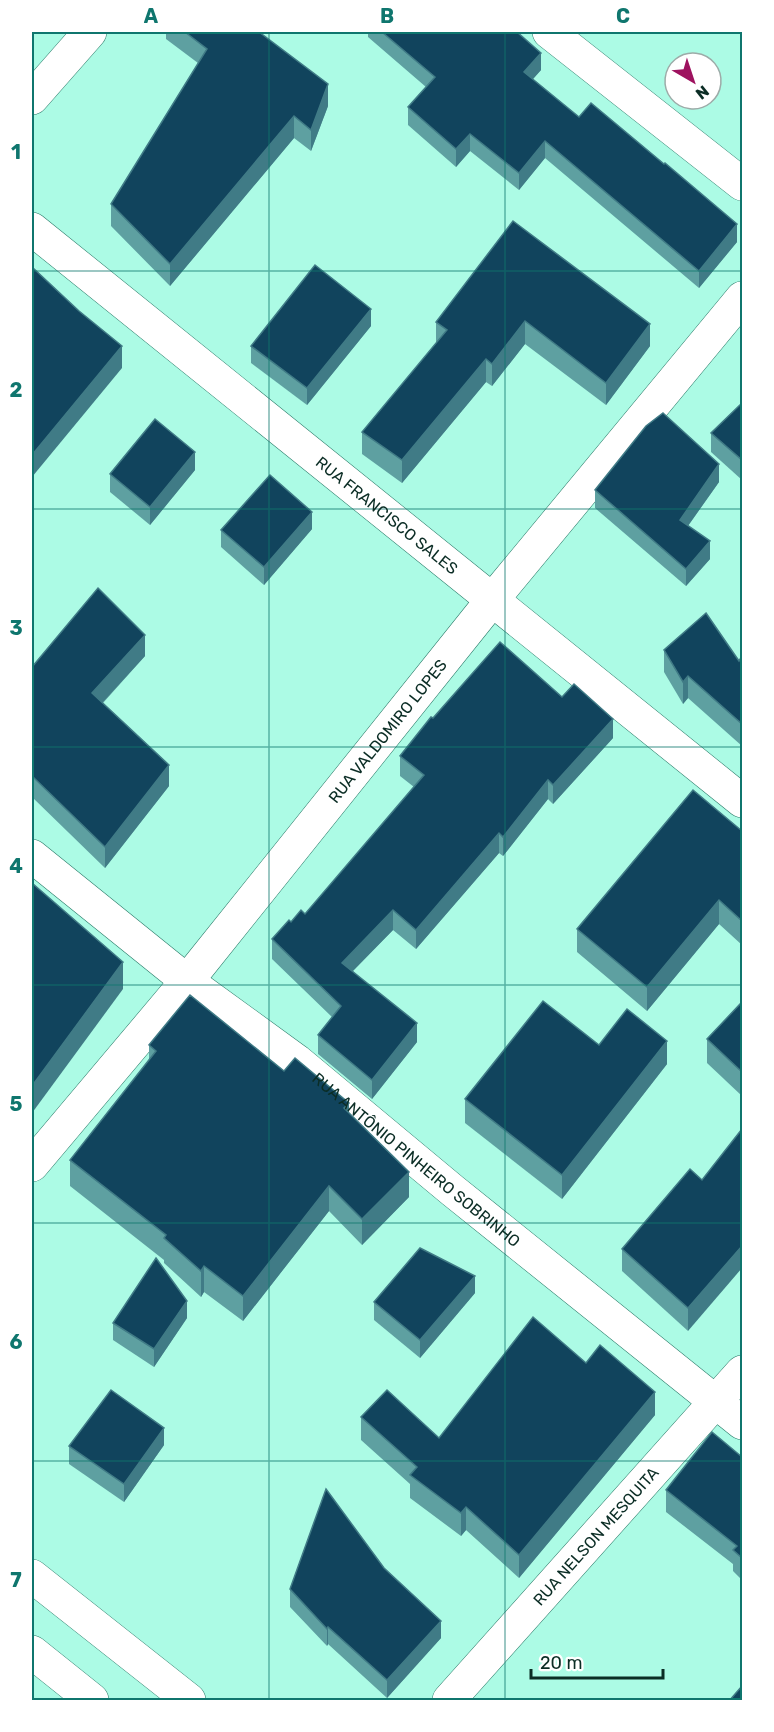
<svg xmlns="http://www.w3.org/2000/svg" width="774" height="1732" viewBox="0 0 774 1732" font-family="Rubik,sans-serif">
<style>
.lines{fill:none;stroke-linecap:round;stroke-linejoin:round}
.minor-casing{stroke:#2a7a68;stroke-width:34}
.tertiary-casing{stroke:#2a7a68;stroke-width:34}
.secondary-casing{stroke:#2a7a68;stroke-width:34}
.minor{stroke:#fff;stroke-width:33}
.tertiary{stroke:#fff;stroke-width:33}
.secondary{stroke:#fff;stroke-width:33}
.wall{fill:#5ea0a1}
.shaded-wall{fill:#407b86}
.building{fill:#11445d;stroke:#407b86;stroke-width:1.5}
.grid{fill:none;stroke:#0f766e;stroke-width:1.5;stroke-opacity:0.55}
.labels{text-anchor:middle;stroke-width:6;stroke-linejoin:round;paint-order:stroke}
.street-label{font-size:16px;fill:#0b2d25;stroke:#fff}
.neatline{fill:none;stroke:#0f766e;stroke-width:2}
.grid-label{font-size:20px;text-anchor:middle;font-weight:bold;fill:#0f766e}
</style>
<rect width="100%" height="100%" fill="#acfbe5"/>
<g class="lines">
<!-- minor casing -->
<g class="minor-casing">
<g id="minor">
<polyline points="549,32 742,184"/>
<path id="s1" d="M32,229L742,801"/>
<path id="s2" d="M32,856L187,981L297,1061L452,1190L742,1423"/>
<path id="s3" d="M449,1700L742,1372"/>
</g>
</g>
<!-- tertiary casing -->
<g class="tertiary-casing">
<g id="tertiary">
<polyline points="32,98 90,32"/>
<path id="s4" d="M32,1165L187,981L493,599L742,298"/>
</g>
</g>
<!-- secondary casing -->
<g class="secondary-casing">
<g id="secondary">
<polyline points="32,1576 189,1700"/>
<polyline points="32,1652 92,1700"/>
</g>
</g>
<!-- minor -->
<use href="#minor" class="minor"/>
<!-- tertiary -->
<use href="#tertiary" class="tertiary"/>
<!-- secondary -->
<use href="#secondary" class="secondary"/>
</g>
<!-- wall -->
<g class="wall">
<polygon points="166,32 259,32 328,106 311,151 294,138 170,286 111,226 111,204 198,63 166,39"/>
<polygon points="368,32 517,32 541,70 533,79 579,117 737,242 699,288 545,158 519,190 470,151 456,167 408,125 408,107 426,87 368,37"/>
<polygon points="513,221 650,346 606,405 525,344 492,386 486,382 402,483 362,454 362,432 436,344 436,322"/>
<polygon points="371,326 307,405 251,363 251,346"/>
<polygon points="742,403 742,480 711,452 711,433"/>
<polygon points="195,470 150,525 110,492 110,474"/>
<polygon points="719,482 688,526 710,559 686,586 595,508 595,490"/>
<polygon points="312,529 264,585 221,547 221,530"/>
<polygon points="664,650 739,661 742,656 742,746 688,698 683,704 664,672"/>
<polygon points="145,656 103,703 169,786 105,868 32,797 32,667"/>
<polygon points="562,697 613,738 553,804 548,799 503,856 499,853 416,949 393,930 353,971 417,1042 372,1099 318,1054 318,1035 332,1017 272,959 272,939 291,922 305,914 414,787 400,776 400,756 433,718"/>
<polygon points="742,831 742,945 719,924 647,1011 577,952 577,929"/>
<polygon points="742,1002 742,1096 707,1063 707,1039"/>
<polygon points="149,1045 284,1071 349,1113 409,1197 362,1245 329,1211 243,1321 204,1292 201,1297 164,1263 164,1260 70,1186 70,1160 149,1060"/>
<polygon points="599,1045 667,1064 562,1199 465,1123 465,1099"/>
<polygon points="702,1180 688,1331 622,1271 622,1249"/>
<polygon points="475,1293 420,1358 374,1320 374,1302"/>
<polygon points="187,1318 154,1367 113,1340 113,1323"/>
<polygon points="586,1363 655,1415 519,1578 466,1530 461,1536 410,1498 410,1484 361,1440 361,1417 439,1438"/>
<polygon points="164,1445 124,1502 69,1464 69,1446"/>
<polygon points="742,1457 742,1580 733,1571 733,1564 666,1512 666,1490"/>
<polygon points="290,1589 441,1638 387,1698 328,1644 327,1646 290,1607"/>
</g>
<!-- shaded-wall -->
<g class="shaded-wall">
<polygon points="541,53 541,70 524,89 524,72"/>
<polygon points="328,84 328,106 311,151 311,130"/>
<polygon points="294,116 294,138 170,286 170,264"/>
<polygon points="470,134 470,151 456,167 456,149"/>
<polygon points="545,141 545,158 519,190 519,173"/>
<polygon points="737,224 737,242 699,288 699,271"/>
<polygon points="371,309 371,326 307,405 307,388"/>
<polygon points="525,321 525,344 492,386 492,364"/>
<polygon points="650,324 650,346 606,405 606,383"/>
<polygon points="122,346 122,368 32,477 32,455"/>
<polygon points="486,359 486,382 402,483 402,460"/>
<polygon points="195,452 195,470 150,525 150,507"/>
<polygon points="719,464 719,482 680,537 680,520"/>
<polygon points="312,512 312,529 264,585 264,567"/>
<polygon points="710,541 710,559 686,586 686,569"/>
<polygon points="145,635 145,656 92,714 92,693"/>
<polygon points="688,676 688,698 683,704 683,682"/>
<polygon points="613,719 613,738 553,804 553,785"/>
<polygon points="169,765 169,786 105,868 105,847"/>
<polygon points="548,780 548,799 503,856 503,837"/>
<polygon points="499,833 499,853 416,949 416,930"/>
<polygon points="719,900 719,924 647,1011 647,987"/>
<polygon points="393,910 393,930 342,982 342,963"/>
<polygon points="123,962 123,989 32,1113 32,1086"/>
<polygon points="417,1023 417,1042 372,1099 372,1080"/>
<polygon points="667,1041 667,1064 562,1199 562,1175"/>
<polygon points="349,1103 349,1129 344,1108"/>
<polygon points="409,1172 409,1197 362,1245 362,1219"/>
<polygon points="329,1186 329,1211 243,1321 243,1296"/>
<polygon points="742,1246 742,1268 688,1331 688,1308"/>
<polygon points="204,1266 204,1292 201,1297 201,1271"/>
<polygon points="475,1276 475,1293 420,1358 420,1340"/>
<polygon points="187,1301 187,1318 154,1367 154,1349"/>
<polygon points="655,1392 655,1415 519,1578 519,1555"/>
<polygon points="164,1428 164,1445 124,1502 124,1484"/>
<polygon points="466,1507 466,1530 461,1536 461,1513"/>
<polygon points="441,1621 441,1638 387,1698 387,1680"/>
<polygon points="328,1627 328,1644 327,1646 327,1629"/>
</g>
<!-- building -->
<g class="building">
<polygon points="185,32 259,32 328,84 311,130 294,116 170,264 111,204 207,49"/>
<polygon points="382,32 517,32 541,53 524,72 579,117 591,103 664,164 665,163 737,224 699,271 545,141 519,173 470,134 456,149 408,107 435,77"/>
<polygon points="513,221 650,324 606,383 525,321 492,364 486,359 402,460 362,432 447,330 436,322"/>
<polygon points="315,265 371,309 307,388 251,346"/>
<polygon points="32,267 79,311 122,346 32,455"/>
<polygon points="742,403 742,460 711,433"/>
<polygon points="663,413 719,464 680,520 710,541 686,569 595,490 646,426"/>
<polygon points="155,419 195,452 150,507 110,474"/>
<polygon points="270,475 312,512 264,567 221,530"/>
<polygon points="98,588 145,635 92,693 169,765 105,847 32,776 32,667"/>
<polygon points="706,613 739,661 742,656 742,724 688,676 683,682 664,650"/>
<polygon points="500,642 562,697 574,684 613,719 553,785 548,780 503,837 499,833 416,930 393,910 342,963 417,1023 372,1080 318,1035 341,1006 272,939 289,920 291,922 301,910 305,914 424,775 400,756 431,717 433,718"/>
<polygon points="693,790 742,831 742,921 719,900 647,987 577,929"/>
<polygon points="32,883 123,962 32,1086"/>
<polygon points="190,995 284,1071 295,1058 349,1103 344,1108 409,1172 362,1219 329,1186 243,1296 204,1266 201,1271 164,1238 166,1235 70,1160 156,1051 149,1045"/>
<polygon points="543,1001 599,1045 627,1009 667,1041 562,1175 465,1099"/>
<polygon points="742,1002 742,1072 707,1039"/>
<polygon points="742,1129 742,1246 688,1308 622,1249 690,1169 702,1180"/>
<polygon points="420,1248 475,1276 420,1340 374,1302"/>
<polygon points="156,1258 187,1301 154,1349 113,1323"/>
<polygon points="533,1317 586,1363 600,1345 655,1392 519,1555 466,1507 461,1513 410,1475 417,1467 361,1417 387,1390 439,1438"/>
<polygon points="111,1390 164,1428 124,1484 69,1446"/>
<polygon points="712,1432 742,1457 742,1558 733,1550 737,1546 666,1490"/>
<polygon points="326,1489 384,1568 441,1621 387,1680 328,1627 327,1629 290,1589"/>
<polygon points="742,1686 742,1701 729,1701"/>
</g>
<!-- grid -->
<path class="grid" d="M269,32V1700M505,32V1700M32,271H742M32,509H742M32,747H742M32,985H742M32,1223H742M32,1461H742"/>
<g class="labels">
<!-- street labels -->
<g class="street-label">
<text dy="6" stroke="none"><textPath href="#s1" startOffset="456">RUA FRANCISCO SALES</textPath></text>
<text dy="6" stroke="none"><textPath href="#s4" startOffset="561">RUA VALDOMIRO LOPES</textPath></text>
<text dy="6" stroke="none"><textPath href="#s2" startOffset="490">RUA ANTÔNIO PINHEIRO SOBRINHO</textPath></text>
<text dy="6" stroke="none"><textPath href="#s3" startOffset="220">RUA NELSON MESQUITA</textPath></text>
</g>
</g>
<!-- border -->
<rect width="774" height="1732" fill="none" stroke="#ffffff" stroke-width="66"/>
<!-- north arrow -->
<g transform="translate(693 81) rotate(141)"><circle r="28" fill="#ffffff" stroke="#9daba8" stroke-width="1.5"/>
<path d="M0-4.5L10 22L0 15L-10 22Z" fill="#9e125f"/>
<text y="-9" font-size="16" font-weight="bold" text-anchor="middle" fill="#0b2d25">N</text>
</g>
<!-- scale -->
<path d="M531 1669v9h132v-9" fill="none" stroke="#0b2d25" stroke-width="3"/>
<text x="540" y="1669" font-size="18" fill="#0b2d25" stroke="#ffffff" stroke-width="4.5" paint-order="stroke">20 m</text>
<rect x="33" y="33" width="708" height="1666" class="neatline"/>
<g class="grid-label">
<text x="151" y="23">A</text>
<text x="387" y="23">B</text>
<text x="623" y="23">C</text>
<text x="16" y="159">1</text>
<text x="16" y="397">2</text>
<text x="16" y="635">3</text>
<text x="16" y="873">4</text>
<text x="16" y="1111">5</text>
<text x="16" y="1349">6</text>
<text x="16" y="1587">7</text>
</g>
</svg>
